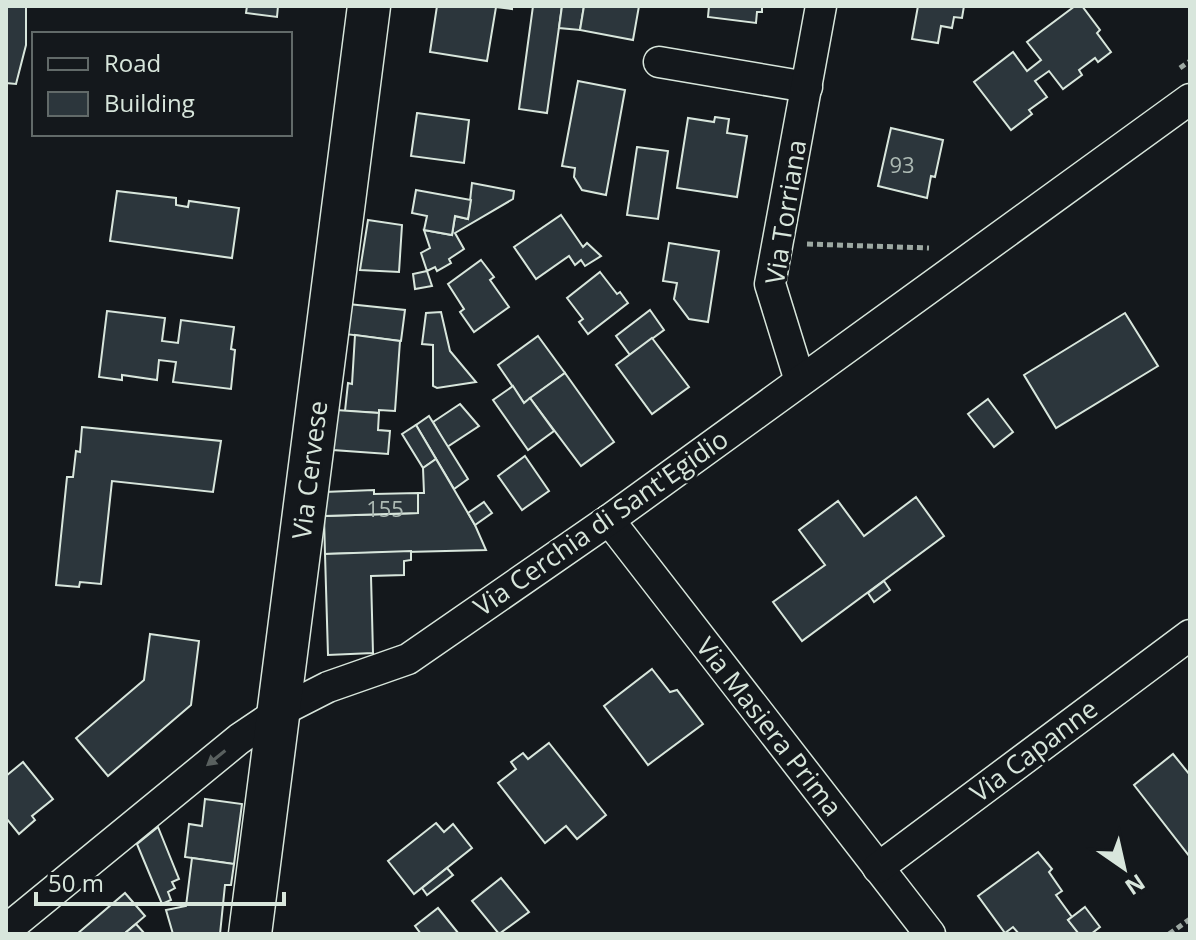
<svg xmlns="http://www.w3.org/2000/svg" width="1196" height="940" viewBox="0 0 1196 940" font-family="'Open Sans',sans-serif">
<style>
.building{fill:#2c363c;stroke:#d8e6dc;stroke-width:2}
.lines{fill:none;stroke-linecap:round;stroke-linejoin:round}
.minor-casing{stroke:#d8e6dc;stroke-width:33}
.secondary-casing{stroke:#d8e6dc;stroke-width:45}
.path{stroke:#9da8a2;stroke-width:5;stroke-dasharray:6 4;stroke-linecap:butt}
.minor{stroke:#14181c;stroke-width:30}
.secondary{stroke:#14181c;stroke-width:42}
.oneway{fill:#59605f}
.labels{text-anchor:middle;stroke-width:6;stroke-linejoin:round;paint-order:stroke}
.number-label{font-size:22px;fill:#adbab4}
.street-label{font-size:26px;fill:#d8e6dc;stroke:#14181c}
</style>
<rect width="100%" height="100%" fill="#14181c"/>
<!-- building -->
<g class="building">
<polygon points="6,6 26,6 26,45 16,84 6,83"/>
<polygon points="247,6 278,6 277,17 246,13"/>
<polygon points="437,6 512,6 512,9 496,7 487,61 430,52"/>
<polygon points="533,6 562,6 547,113 519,109"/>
<polygon points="562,6 584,6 580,30 559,28"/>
<polygon points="584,6 639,6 633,40 580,30"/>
<polygon points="709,6 762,6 762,12 757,12 756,23 708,17"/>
<polygon points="918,6 964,6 962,18 954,17 952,28 941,26 938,43 912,39"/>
<polygon points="1075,6 1082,6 1100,30 1097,33 1111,52 1098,62 1095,58 1079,70 1082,75 1063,89 1049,71 1035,81 1047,97 1029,110 1032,114 1011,130 974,82 1013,52 1027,71 1041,60 1027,42"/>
<polygon points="578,81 625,90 606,195 582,190 574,177 575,168 562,166"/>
<polygon points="417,113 469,120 464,163 411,156"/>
<polygon points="715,117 729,119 727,133 747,136 737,197 677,188 688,118 714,122"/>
<polygon points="891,128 943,140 935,177 931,176 927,198 878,186"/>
<polygon points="637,147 668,151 658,219 627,215"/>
<polygon points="472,183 514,191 513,199 455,233 464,249 449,259 451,263 437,271 435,267 427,271 421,253 430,248 424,230 452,235 455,216 468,219"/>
<polygon points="416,190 471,200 468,219 455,216 452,235 424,230 427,216 412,213"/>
<polygon points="117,191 176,198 176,205 188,207 189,201 239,208 232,258 110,241"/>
<polygon points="561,215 583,247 587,243 601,256 585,266 581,260 575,265 569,256 536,279 514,247"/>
<polygon points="368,220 402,225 399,272 360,270"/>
<polygon points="669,243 719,251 708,322 689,319 674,299 677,283 663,281"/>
<polygon points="481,260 494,277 490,280 509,307 474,332 460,312 464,309 448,284"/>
<polygon points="427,271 432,286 415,289 413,274"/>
<polygon points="600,272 617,294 620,292 628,303 588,334 579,322 583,319 567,298"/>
<polygon points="348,304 405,310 401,341 345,334"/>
<polygon points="650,310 664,330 630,355 616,336"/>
<polygon points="107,311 165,318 162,341 178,343 181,320 234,327 231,349 235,350 231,389 173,382 176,362 159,360 157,380 122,375 122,380 99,377"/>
<polygon points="441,312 450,351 476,382 437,388 433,386 433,345 422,344 426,313"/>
<polygon points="1125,313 1158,366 1056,428 1024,375"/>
<polygon points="355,335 400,341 395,411 379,410 379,413 345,411 348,383 352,384"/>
<polygon points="538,336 565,373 524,403 498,365"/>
<polygon points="652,338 689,387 652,414 616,365"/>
<polygon points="565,373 614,442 581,466 530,398"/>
<polygon points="513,386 524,403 530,398 554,431 528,450 493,400"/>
<polygon points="988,399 1013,432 994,447 968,414"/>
<polygon points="460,404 479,426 447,447 433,422"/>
<polygon points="336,410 379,413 378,430 390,431 388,454 333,450"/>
<polygon points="429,416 468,479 454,489 416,425"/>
<polygon points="416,425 436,459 423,468 402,434"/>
<polygon points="82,427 221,441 213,492 112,481 101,584 80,582 79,587 56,585 67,477 73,477 76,451 80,452"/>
<polygon points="525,456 549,491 522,510 498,476"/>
<polygon points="436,459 475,525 486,550 325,554 324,516 418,513 418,493 424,493 423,468"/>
<polygon points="374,490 374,494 418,493 418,513 324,516 324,492"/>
<polygon points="916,497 944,536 802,641 773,602 825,565 799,530 838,501 864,536"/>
<polygon points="484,502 492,513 475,525 468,513"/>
<polygon points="411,551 411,560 404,561 404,575 371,576 373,653 328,655 325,554"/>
<polygon points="884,581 890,590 874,602 868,593"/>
<polygon points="150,634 199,641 191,705 108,776 76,738 144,680"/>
<polygon points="652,669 670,692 677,690 703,724 648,765 604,706"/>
<polygon points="549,743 606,815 577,839 566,826 545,843 498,783 516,769 511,762 523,753 528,759"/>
<polygon points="1173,754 1190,775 1190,857 1134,785"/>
<polygon points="23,762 53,799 32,816 35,820 19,834 6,818 6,776"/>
<polygon points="205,799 242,804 234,864 185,857 189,824 202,826"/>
<polygon points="436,823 444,832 453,824 472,848 414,894 388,861"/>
<polygon points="158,827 179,879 172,882 175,888 168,892 171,900 162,904 137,844"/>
<polygon points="1038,852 1052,869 1049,872 1062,891 1056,895 1072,917 1068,920 1079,934 1019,934 1013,927 1005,933 978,896"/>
<polygon points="192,858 234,864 231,885 225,885 220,934 173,934 166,910 186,906"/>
<polygon points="447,868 453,875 427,895 422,888"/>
<polygon points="501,878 529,912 499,934 472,901"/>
<polygon points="125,893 145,916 124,934 77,934"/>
<polygon points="1085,907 1100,927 1091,934 1079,934 1068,920"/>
<polygon points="438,908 459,934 421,934 415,926"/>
<polygon points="136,924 145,934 124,934"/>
</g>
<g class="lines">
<!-- minor casing -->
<g class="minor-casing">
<g id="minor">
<polyline points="659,62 807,87"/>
<polyline points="800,381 770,284 821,6"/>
<polyline points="609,520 930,934"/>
<polyline points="878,868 1190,635"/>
<polyline points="6,930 239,739 279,712 328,687 408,659 609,520 1190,99"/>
</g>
</g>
<!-- secondary casing -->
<g class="secondary-casing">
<polyline id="secondary" points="250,934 369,6"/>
</g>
<!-- path -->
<g class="path">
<polyline points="1180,68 1190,61"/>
<polyline points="807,244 929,248"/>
<polyline points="1169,934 1190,919"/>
</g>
<!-- minor -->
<use href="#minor" class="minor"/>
<!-- secondary -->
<use href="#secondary" class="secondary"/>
</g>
<!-- one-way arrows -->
<defs><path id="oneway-solid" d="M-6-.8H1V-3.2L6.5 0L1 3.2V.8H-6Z" transform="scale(2)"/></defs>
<use class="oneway" href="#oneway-solid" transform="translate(216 758) rotate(141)"/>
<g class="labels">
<!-- number labels -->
<g class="number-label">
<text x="902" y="173">93</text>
<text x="385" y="517">155</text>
</g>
<!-- street labels -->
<g class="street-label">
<text transform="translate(786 212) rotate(-81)" y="9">Via Torriana</text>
<text transform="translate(310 470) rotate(-83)" y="9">Via Cervese</text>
<text transform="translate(601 523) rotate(-35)" y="9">Via Cerchia di Sant'Egidio</text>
<text transform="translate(769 727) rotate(52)" y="9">Via Masiera Prima</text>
<text transform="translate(1034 751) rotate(-37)" y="9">Via Capanne</text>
</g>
</g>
<!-- border -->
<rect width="1196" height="940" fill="none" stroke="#d8e6dc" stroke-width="16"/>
<!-- legend -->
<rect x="32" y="32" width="260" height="104" fill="#14181c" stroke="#626a69" stroke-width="2"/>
<rect x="48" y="58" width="40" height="12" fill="#14181c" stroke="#626a69" stroke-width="2"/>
<text x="104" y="72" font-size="24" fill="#d8e6dc">Road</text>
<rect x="48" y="92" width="40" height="24" fill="#2c363c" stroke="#626a69" stroke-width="2"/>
<text x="104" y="112" font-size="24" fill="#d8e6dc">Building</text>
<!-- north arrow -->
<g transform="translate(1124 868) rotate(146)" stroke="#14181c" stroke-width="6" paint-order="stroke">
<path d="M0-6L14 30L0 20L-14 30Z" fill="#d8e6dc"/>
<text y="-12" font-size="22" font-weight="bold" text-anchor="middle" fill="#d8e6dc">N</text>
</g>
<!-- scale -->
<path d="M36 892v12h248v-12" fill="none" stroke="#d8e6dc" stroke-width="4"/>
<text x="48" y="892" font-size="24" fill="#d8e6dc" stroke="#14181c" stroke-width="6" paint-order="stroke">50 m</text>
</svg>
